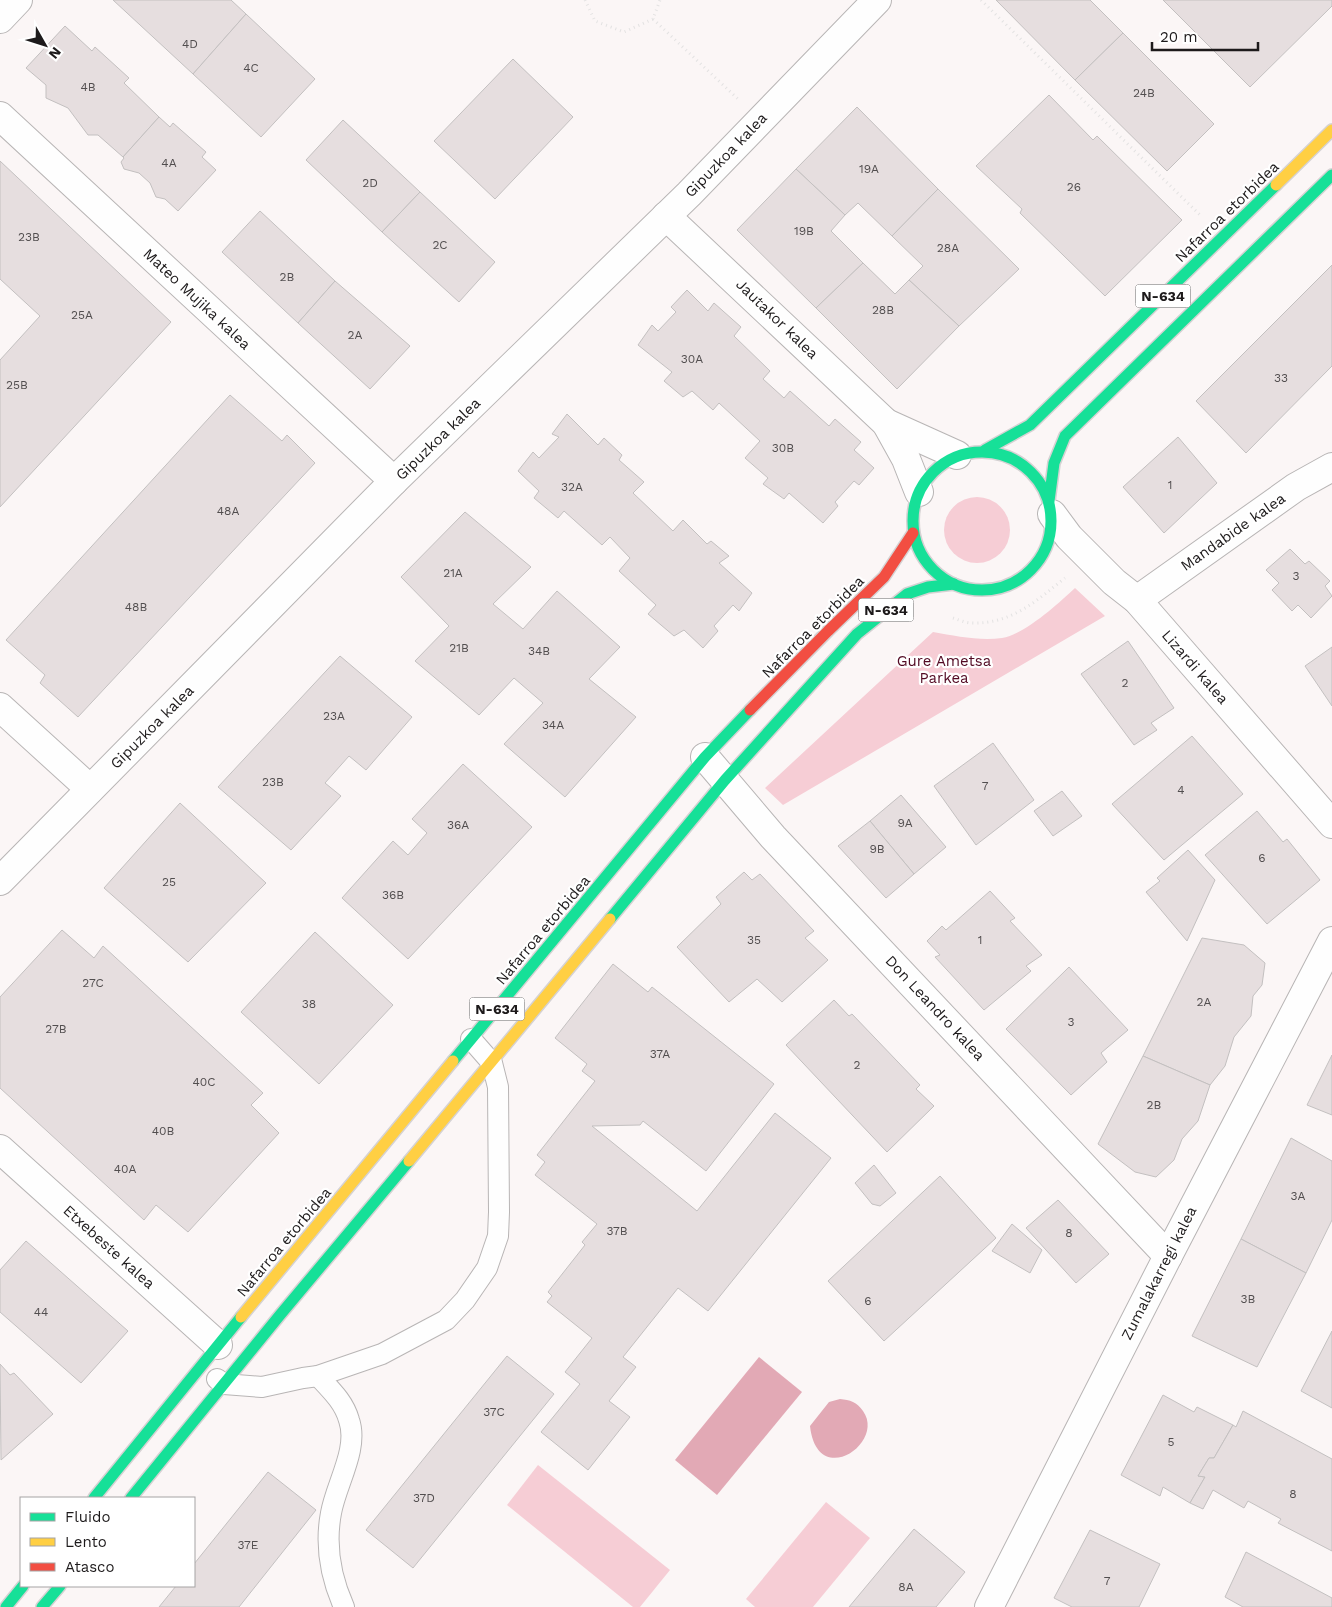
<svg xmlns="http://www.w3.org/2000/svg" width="1332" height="1607" viewBox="0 0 1332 1607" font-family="'Work Sans',sans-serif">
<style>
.green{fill:#f6cdd5}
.water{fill:#e2a9b5}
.building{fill:#e6dedf;stroke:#c3c0c0}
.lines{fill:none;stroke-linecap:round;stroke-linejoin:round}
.lane-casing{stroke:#b8b5b5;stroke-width:22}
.street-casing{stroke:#b8b5b5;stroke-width:30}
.fast-casing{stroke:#d5d2d3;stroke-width:14}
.slow-casing{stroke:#d5d2d3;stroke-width:14}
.jam-casing{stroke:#d5d2d3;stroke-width:14}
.path{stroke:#e3e2e2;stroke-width:3;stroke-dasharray:1 4;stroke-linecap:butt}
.lane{stroke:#fefefe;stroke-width:20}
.street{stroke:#fefefe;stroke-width:28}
.fast{stroke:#16e098;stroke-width:11}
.slow{stroke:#ffcf43;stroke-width:11}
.jam{stroke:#f24e42;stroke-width:11}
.labels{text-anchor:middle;stroke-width:4.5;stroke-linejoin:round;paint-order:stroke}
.number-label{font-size:12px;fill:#524e4f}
.shield{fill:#fff;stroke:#615f5f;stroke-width:1}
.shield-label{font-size:14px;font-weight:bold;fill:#1d1a1b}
.street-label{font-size:15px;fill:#1d1a1b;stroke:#fff}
.park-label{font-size:15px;fill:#520a23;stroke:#fff}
</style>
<rect width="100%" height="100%" fill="#fbf6f6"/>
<!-- green -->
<g class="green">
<circle cx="977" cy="530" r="33"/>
<path d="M1075,588L1105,616L783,805L765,788L933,632C956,636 979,641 1002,638C1025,634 1058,604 1075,588Z"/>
<polygon points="538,1465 670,1570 640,1607 633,1607 507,1505"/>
<polygon points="826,1502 870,1538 813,1607 755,1607 746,1599"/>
</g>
<!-- water -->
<g class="water">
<polygon points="759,1357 802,1392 717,1495 675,1460"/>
<path d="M840,1399C850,1400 857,1402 863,1411C886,1443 817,1490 810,1426L829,1402Z"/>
</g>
<!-- building -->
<g class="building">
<polygon points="113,0 231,0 246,14 193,74"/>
<polygon points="996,0 1090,0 1123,33 1075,80"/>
<polygon points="1163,0 1332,0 1332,6 1250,87"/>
<polygon points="246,14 315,79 261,137 193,74"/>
<polygon points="65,26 92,51 95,47 129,78 124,83 159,117 123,157 98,135 88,135 68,108 46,98 46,85 26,68"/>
<polygon points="1123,33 1214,124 1167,171 1075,80"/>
<polygon points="513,59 573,117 495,199 434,141"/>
<polygon points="1049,95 1093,140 1097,136 1182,220 1105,296 1020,213 1022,209 976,166"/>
<polygon points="857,107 938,189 892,236 858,203 845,215 796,169"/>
<polygon points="159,117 170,127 173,123 206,152 202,157 216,170 178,211 165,199 156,197 150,183 139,173 124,169 121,162 124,158 123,157"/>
<polygon points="343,120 420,192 382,232 306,160"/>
<polygon points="0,161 171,322 0,507 0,360 40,316 0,279"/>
<polygon points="796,169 845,215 831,231 863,263 816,308 737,230"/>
<polygon points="938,189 1019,269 959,326 909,280 923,266 892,236"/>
<polygon points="420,192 495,262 459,302 382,232"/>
<polygon points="260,211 335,281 298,323 222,252"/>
<polygon points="863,263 895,294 909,280 959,326 897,389 816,308"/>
<polygon points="1332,265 1332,366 1246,453 1196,401"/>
<polygon points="335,281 410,346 370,389 298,323"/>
<polygon points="687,290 708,311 714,303 741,327 734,336 770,371 763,379 784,398 790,391 829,426 835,419 861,442 854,450 874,468 859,485 854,481 835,502 838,506 823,523 789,493 784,499 763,484 768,478 745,458 760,441 719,403 713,410 692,391 683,397 664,381 672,372 638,345 652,325 658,331 676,312 671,307"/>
<polygon points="230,395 282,441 287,435 315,463 78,717 40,683 45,675 6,640"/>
<polygon points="567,414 598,445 604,438 622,455 619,460 644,482 633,493 673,531 683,520 707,544 711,541 729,556 719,563 752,593 739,611 733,605 714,626 718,631 703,648 684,630 674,636 648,614 656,605 619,571 630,558 610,537 602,545 564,511 558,518 534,498 539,491 518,471 533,452 539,458 559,437 552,434"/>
<polygon points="1178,437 1217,483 1164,533 1123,487"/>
<polygon points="465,512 531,567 493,604 523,629 557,591 620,647 589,679 636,717 565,797 504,744 543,703 514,678 479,715 415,661 449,626 401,577"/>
<polygon points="1290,549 1305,564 1309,561 1330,581 1325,586 1332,596 1311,618 1298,605 1292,611 1272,590 1279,583 1266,570"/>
<polygon points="1128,641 1174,708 1151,723 1157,730 1134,745 1081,674"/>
<polygon points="1332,647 1332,706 1305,666"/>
<polygon points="340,656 412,717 366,770 349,756 325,783 341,796 291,850 218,787"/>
<polygon points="1192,736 1243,794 1164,860 1112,804"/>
<polygon points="993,743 1034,800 976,845 934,786"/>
<polygon points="463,764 532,827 408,959 342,898 393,841 408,855 427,833 412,819"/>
<polygon points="1062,791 1082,816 1053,836 1034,811"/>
<polygon points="901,795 946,847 914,874 870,821"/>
<polygon points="180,803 266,883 188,962 104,888"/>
<polygon points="1257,811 1283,842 1287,839 1320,880 1267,924 1205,855"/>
<polygon points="870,821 914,874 886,898 838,846"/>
<polygon points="1188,850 1215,880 1187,941 1146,892 1160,881 1157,878"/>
<polygon points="744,872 752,880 760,874 814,931 805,938 828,960 782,1002 757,979 729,1002 677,947 721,904 716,897"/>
<polygon points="990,891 1015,918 1010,921 1042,955 1026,966 1031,971 984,1010 935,957 940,955 927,941 942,926 946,930"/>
<polygon points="62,930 94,958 103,946 263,1093 251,1105 279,1133 188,1232 156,1205 144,1220 0,1088 0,997"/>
<polygon points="315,932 393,1005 319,1084 241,1012"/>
<polygon points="1202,938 1244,945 1265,963 1262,985 1253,996 1251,1016 1234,1037 1225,1066 1210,1085 1143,1056"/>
<polygon points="613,964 648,992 652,987 774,1084 706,1171 643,1121 640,1125 592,1126 697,1211 775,1113 831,1158 708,1311 678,1288 623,1357 636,1367 609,1401 630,1417 588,1470 541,1432 580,1384 565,1372 592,1338 547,1302 552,1296 548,1292 585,1245 582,1242 597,1224 535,1175 545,1162 537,1155 595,1081 582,1071 587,1064 555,1038"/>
<polygon points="1069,967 1128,1030 1101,1053 1107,1062 1071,1095 1006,1029"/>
<polygon points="834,1000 849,1016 852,1014 920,1085 916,1089 934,1106 887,1152 786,1045"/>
<polygon points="1332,1055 1332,1115 1307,1105"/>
<polygon points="1143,1056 1210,1085 1198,1121 1182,1139 1174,1160 1156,1177 1135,1172 1098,1144"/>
<polygon points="1291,1138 1332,1161 1332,1220 1306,1273 1241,1239"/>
<polygon points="874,1165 896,1193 880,1206 872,1204 855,1183"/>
<polygon points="940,1176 996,1238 884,1341 828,1281"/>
<polygon points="1058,1200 1109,1254 1076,1283 1026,1228"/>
<polygon points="1012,1224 1042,1250 1030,1273 992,1251"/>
<polygon points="1241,1239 1306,1273 1257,1367 1192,1336"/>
<polygon points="26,1241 128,1331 81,1383 0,1312 0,1270"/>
<polygon points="1332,1331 1332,1408 1301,1391"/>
<polygon points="507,1356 554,1394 413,1568 366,1530"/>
<polygon points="0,1364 10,1375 14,1373 53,1414 1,1460"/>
<polygon points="1163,1395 1194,1412 1197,1407 1233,1425 1214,1458 1209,1458 1198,1476 1205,1477 1190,1503 1163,1487 1160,1496 1121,1475"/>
<polygon points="1243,1411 1332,1459 1332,1551 1278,1523 1281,1519 1248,1501 1244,1508 1213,1490 1203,1509 1190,1503 1205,1477 1198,1476 1209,1458 1214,1458 1233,1425 1236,1427"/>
<polygon points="268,1472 316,1510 239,1607 159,1607 176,1586 194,1586 194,1564"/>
<polygon points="914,1529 965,1572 936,1607 849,1607"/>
<polygon points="1090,1530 1160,1564 1139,1607 1072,1607 1054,1598"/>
<polygon points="1246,1552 1332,1598 1332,1607 1243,1607 1225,1597"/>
</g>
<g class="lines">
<!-- lane casing -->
<g class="lane-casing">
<g id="lane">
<path d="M318,1376C331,1390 344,1402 349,1420C359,1449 336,1484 331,1513C325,1545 331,1578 344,1607"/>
<polyline points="217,1379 224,1384 262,1387 303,1378 318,1376 382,1354 446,1320 465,1300 487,1268 498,1236 499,1212 498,1087 492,1063 471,1039"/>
</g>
</g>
<!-- street casing -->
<g class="street-casing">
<g id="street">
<polyline points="0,19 18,0"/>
<polyline points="0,116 394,481"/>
<polyline points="666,216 886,423 906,459 919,492"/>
<polyline points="886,423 957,455"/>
<polyline points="1052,514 1069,537 1114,582 1137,600 1332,824"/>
<polyline points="1137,600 1296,487 1332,467"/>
<polyline points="0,707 90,789"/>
<polyline points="705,757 773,837 1168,1256"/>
<polyline points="0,881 394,481 689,194 877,0"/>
<polyline points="0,1149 218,1345"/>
<polyline points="989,1607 1168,1256 1332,941"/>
</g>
</g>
<!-- fast casing -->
<g class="fast-casing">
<g id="fast">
<polyline points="985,450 1030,425 1276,185"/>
<circle cx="982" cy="521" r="69"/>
<polyline points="1049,501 1054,463 1065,436 1332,175"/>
<polyline points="610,919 725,780 857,634 907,594 928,587 954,584"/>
<polyline points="453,1061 705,757 750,710"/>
<polyline points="94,1498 241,1317"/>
<polyline points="131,1498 280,1315 409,1161"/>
<polyline points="6,1607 23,1586"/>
<polyline points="42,1607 60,1586"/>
</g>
</g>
<!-- slow casing -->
<g class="slow-casing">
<g id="slow">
<polyline points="1276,185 1332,130"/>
<polyline points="409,1161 610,919"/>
<polyline points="241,1317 453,1061"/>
</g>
</g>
<!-- jam casing -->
<g class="jam-casing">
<polyline id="jam" points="750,710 828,631 884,577 913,533"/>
</g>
<!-- path -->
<g class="path">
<polyline points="585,0 595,21 624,32 653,19 660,0"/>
<polyline points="981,0 1200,215"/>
<polyline points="653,19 738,99"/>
<path d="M953,618C959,620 966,623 972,623C1012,624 1036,601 1065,578"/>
</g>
<!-- lane -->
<use href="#lane" class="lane"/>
<!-- street -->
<use href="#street" class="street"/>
<!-- fast -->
<use href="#fast" class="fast"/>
<!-- slow -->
<use href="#slow" class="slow"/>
<!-- jam -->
<use href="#jam" class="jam"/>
</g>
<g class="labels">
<!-- number labels -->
<g class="number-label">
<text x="190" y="48">4D</text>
<text x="251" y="72">4C</text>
<text x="88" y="91">4B</text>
<text x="1144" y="97">24B</text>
<text x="169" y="167">4A</text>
<text x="869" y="173">19A</text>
<text x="370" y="187">2D</text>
<text x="1074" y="191">26</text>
<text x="804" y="235">19B</text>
<text x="29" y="241">23B</text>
<text x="440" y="249">2C</text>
<text x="948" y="252">28A</text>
<text x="287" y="281">2B</text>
<text x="883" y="314">28B</text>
<text x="82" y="319">25A</text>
<text x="355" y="339">2A</text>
<text x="692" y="363">30A</text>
<text x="1281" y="382">33</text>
<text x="17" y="389">25B</text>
<text x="783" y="452">30B</text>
<text x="1170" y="489">1</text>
<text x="572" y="491">32A</text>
<text x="228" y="515">48A</text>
<text x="453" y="577">21A</text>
<text x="1296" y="580">3</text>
<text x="136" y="611">48B</text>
<text x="459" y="652">21B</text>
<text x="539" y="655">34B</text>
<text x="1125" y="687">2</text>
<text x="334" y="720">23A</text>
<text x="553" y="729">34A</text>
<text x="273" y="786">23B</text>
<text x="985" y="790">7</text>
<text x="1181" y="794">4</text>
<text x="905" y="827">9A</text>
<text x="458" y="829">36A</text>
<text x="877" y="853">9B</text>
<text x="1262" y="862">6</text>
<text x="169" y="886">25</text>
<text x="393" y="899">36B</text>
<text x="754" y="944">35</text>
<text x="980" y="944">1</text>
<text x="93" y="987">27C</text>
<text x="1204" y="1006">2A</text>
<text x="309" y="1008">38</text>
<text x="1071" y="1026">3</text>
<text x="56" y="1033">27B</text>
<text x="660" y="1058">37A</text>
<text x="857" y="1069">2</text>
<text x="204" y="1086">40C</text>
<text x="1154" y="1109">2B</text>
<text x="163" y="1135">40B</text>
<text x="125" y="1173">40A</text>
<text x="1298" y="1200">3A</text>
<text x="617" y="1235">37B</text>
<text x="1069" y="1237">8</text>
<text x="1248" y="1303">3B</text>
<text x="868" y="1305">6</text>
<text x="41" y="1316">44</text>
<text x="494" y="1416">37C</text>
<text x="1171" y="1446">5</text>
<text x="1293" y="1498">8</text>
<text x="424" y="1502">37D</text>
<text x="248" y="1549">37E</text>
<text x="1107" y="1585">7</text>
<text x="906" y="1591">8A</text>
</g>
<!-- shield labels -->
<g class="shield">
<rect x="1135.5" y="284.5" width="55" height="23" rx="4"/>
<rect x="858.5" y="598.5" width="55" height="23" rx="4"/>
<rect x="469.5" y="997.5" width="55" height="23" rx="4"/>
</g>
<g class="shield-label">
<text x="1163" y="301">N-634</text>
<text x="886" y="615">N-634</text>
<text x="497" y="1014">N-634</text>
</g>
<!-- street labels -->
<g class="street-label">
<text transform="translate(726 155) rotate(-46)" y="5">Gipuzkoa kalea</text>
<text transform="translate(1227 212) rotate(-44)" y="5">Nafarroa etorbidea</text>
<text transform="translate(197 299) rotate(43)" y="5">Mateo Mujika kalea</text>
<text transform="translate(777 319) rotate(44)" y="5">Jautakor kalea</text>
<text transform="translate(438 439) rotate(-44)" y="5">Gipuzkoa kalea</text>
<text transform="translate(1233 532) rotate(-35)" y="5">Mandabide kalea</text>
<text transform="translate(813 627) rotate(-45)" y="5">Nafarroa etorbidea</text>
<text transform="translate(1195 667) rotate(49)" y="5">Lizardi kalea</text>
<text transform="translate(152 727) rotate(-45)" y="5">Gipuzkoa kalea</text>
<text transform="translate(543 930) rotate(-50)" y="5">Nafarroa etorbidea</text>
<text transform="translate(935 1008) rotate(47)" y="5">Don Leandro kalea</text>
<text transform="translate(284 1242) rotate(-50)" y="5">Nafarroa etorbidea</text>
<text transform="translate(109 1247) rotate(42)" y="5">Etxebeste kalea</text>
<text transform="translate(1159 1273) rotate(-63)" y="5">Zumalakarregi kalea</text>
</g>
<!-- park labels -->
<g class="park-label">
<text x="944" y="666">Gure Ametsa<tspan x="944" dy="17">Parkea</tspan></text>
</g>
</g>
<!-- legend -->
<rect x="20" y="1497" width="175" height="90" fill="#ffffff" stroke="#a5a3a4"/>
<rect x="30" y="1513" width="25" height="8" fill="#16e098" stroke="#a5a3a4"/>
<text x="65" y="1522" font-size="15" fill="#1d1a1b">Fluido</text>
<rect x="30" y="1538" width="25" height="8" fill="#ffcf43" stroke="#a5a3a4"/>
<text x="65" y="1547" font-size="15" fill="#1d1a1b">Lento</text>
<rect x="30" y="1563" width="25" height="8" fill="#f24e42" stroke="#a5a3a4"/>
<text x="65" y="1572" font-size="15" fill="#1d1a1b">Atasco</text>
<!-- north arrow -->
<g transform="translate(45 45) rotate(129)" stroke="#ffffff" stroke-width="4" paint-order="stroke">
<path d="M0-4L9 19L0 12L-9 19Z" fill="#1d1a1b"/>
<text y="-8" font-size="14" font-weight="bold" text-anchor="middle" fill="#1d1a1b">N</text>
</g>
<!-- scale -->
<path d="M1152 42v8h106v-8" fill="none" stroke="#1d1a1b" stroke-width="2.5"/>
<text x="1160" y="42" font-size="15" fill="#1d1a1b" stroke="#ffffff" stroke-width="4" paint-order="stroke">20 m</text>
</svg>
